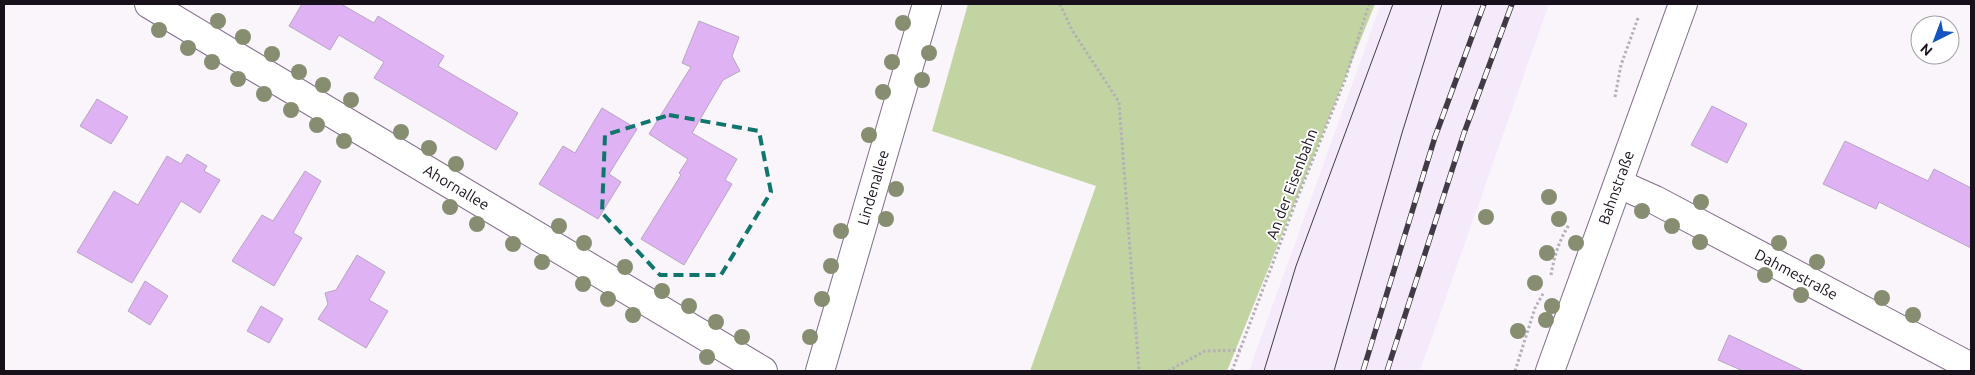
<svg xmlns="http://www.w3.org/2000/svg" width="1975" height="375" viewBox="0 0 1975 375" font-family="Ubuntu,sans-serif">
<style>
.built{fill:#f5eafa}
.green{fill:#c2d4a2}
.building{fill:#dfb2f3;stroke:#b9a4c3}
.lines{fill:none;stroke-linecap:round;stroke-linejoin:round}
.minor-casing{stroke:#816d89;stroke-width:30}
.secondary-casing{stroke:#816d89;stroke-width:30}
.path{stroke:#b5afb7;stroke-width:3;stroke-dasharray:2.5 2.5;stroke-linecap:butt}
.minor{stroke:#fff;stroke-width:28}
.secondary{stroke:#fff;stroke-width:28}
.tram{stroke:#423b45;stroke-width:1}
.rail-casing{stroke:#423b45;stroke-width:5.5}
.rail{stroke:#fff;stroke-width:4;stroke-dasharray:11;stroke-linecap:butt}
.tree{fill:#878d71}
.marked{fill:none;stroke:#0f766e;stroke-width:4;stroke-dasharray:10 6;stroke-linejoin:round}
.labels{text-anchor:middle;stroke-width:4;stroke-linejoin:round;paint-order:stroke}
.street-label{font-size:15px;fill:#18101b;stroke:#fff}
</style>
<rect width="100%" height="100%" fill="#f9f5fb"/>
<!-- built -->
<polygon class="built" points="1381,4 1549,4 1420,371 1249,371"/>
<!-- green -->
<polygon class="green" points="968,4 1375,4 1227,371 1030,371 1096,186 932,131"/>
<!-- building -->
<g class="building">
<polygon points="302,4 341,4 374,23 378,16 444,56 438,66 518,113 496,150 374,78 384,62 339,35 330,50 289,26"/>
<polygon points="699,21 739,37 732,56 740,71 723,80 692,133 737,159 725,180 732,184 684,265 641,239 681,175 679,173 688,159 649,134 691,67 682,63"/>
<polygon points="97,99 128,117 111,144 80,126"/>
<polygon points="1712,106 1747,124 1727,163 1691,145"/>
<polygon points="602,108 637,129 609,174 621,182 598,219 539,184 563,146 575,153"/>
<polygon points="1845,141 1928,181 1934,169 1971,188 1971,248 1879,202 1876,209 1823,184"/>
<polygon points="187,154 207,166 204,171 220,180 200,213 181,201 132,283 77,252 114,191 138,205 167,156 181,164"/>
<polygon points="305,171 321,181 293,233 302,238 274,286 232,261 262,215 273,221"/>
<polygon points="357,255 385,272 369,300 388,311 366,348 318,319 328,304 325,293 336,290"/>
<polygon points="145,281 168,296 150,325 128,311"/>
<polygon points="261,306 283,319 269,343 247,331"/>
<polygon points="1729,335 1804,371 1743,371 1718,360"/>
</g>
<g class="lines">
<!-- minor casing -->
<g class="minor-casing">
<g id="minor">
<path id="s1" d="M149,4L763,371"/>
<path id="s2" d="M1619,184L1655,200L1971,367"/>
<path id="s3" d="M1550,371L1683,4"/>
</g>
</g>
<!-- secondary casing -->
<g class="secondary-casing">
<g id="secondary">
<path id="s4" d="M820,371L927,4"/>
</g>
</g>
<!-- path -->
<g class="path">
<polyline points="1060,4 1072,30 1119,102 1139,371"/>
<polyline points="1615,97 1621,65 1638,18"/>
<path d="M1551,275C1554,257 1559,240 1569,225"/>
<polyline points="1168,371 1205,351 1242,350"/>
<polyline points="1232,371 1297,199 1345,80 1369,4"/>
<polyline points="1515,371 1535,308 1544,292"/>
</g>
<!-- minor -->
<use href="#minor" class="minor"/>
<!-- secondary -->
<use href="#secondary" class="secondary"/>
<!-- tram -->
<g class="tram">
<polyline points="1264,371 1296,266 1393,4"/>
<polyline points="1334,371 1402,133 1442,4"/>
</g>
<!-- rail casing -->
<g class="rail-casing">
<g id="rail">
<polyline points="1363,371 1435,137 1484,4"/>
<polyline points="1387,371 1464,133 1512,4"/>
</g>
</g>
<!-- rail -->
<use href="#rail" class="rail"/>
</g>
<!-- trees -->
<g class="tree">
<circle cx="218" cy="21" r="8"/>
<circle cx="903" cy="23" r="8"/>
<circle cx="159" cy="30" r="8"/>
<circle cx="243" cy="37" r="8"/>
<circle cx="188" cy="48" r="8"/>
<circle cx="929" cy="53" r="8"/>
<circle cx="272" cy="54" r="8"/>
<circle cx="212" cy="62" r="8"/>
<circle cx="892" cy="62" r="8"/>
<circle cx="299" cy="72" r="8"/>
<circle cx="238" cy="79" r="8"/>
<circle cx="922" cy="80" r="8"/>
<circle cx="323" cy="85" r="8"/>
<circle cx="883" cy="92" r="8"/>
<circle cx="264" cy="94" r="8"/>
<circle cx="351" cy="100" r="8"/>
<circle cx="291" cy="110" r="8"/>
<circle cx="317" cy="125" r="8"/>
<circle cx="401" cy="132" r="8"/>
<circle cx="869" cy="135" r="8"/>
<circle cx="344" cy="141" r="8"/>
<circle cx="429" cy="148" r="8"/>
<circle cx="456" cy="164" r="8"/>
<circle cx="896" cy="189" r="8"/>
<circle cx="1549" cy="197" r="8"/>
<circle cx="1701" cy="202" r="8"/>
<circle cx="450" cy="207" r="8"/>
<circle cx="1642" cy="211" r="8"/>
<circle cx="1486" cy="217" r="8"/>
<circle cx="886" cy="219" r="8"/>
<circle cx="1559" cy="219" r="8"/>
<circle cx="477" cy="224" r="8"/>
<circle cx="559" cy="226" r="8"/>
<circle cx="1672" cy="226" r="8"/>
<circle cx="841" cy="231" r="8"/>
<circle cx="1700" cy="242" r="8"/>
<circle cx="584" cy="243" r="8"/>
<circle cx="1576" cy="243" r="8"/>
<circle cx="1779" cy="243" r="8"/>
<circle cx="513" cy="244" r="8"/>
<circle cx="1547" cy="253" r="8"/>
<circle cx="542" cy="262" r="8"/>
<circle cx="1817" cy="262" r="8"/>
<circle cx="831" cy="266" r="8"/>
<circle cx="625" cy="267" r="8"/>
<circle cx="1765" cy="275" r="8"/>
<circle cx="1535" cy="283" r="8"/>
<circle cx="583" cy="284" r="8"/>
<circle cx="662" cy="291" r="8"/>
<circle cx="1801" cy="295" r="8"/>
<circle cx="1882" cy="298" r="8"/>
<circle cx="608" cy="299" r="8"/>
<circle cx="822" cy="299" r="8"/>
<circle cx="689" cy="306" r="8"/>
<circle cx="1552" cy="306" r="8"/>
<circle cx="633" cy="315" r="8"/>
<circle cx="1913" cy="315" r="8"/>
<circle cx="1546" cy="320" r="8"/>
<circle cx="716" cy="322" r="8"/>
<circle cx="1518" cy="331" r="8"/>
<circle cx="742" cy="337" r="8"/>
<circle cx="810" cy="337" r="8"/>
<circle cx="707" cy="357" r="8"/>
</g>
<!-- marked area -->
<path class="marked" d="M669,115L759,131L771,192L721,275H660L602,213L605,135Z"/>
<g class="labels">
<!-- street labels -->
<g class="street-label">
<text transform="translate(1292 184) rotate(-69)" y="5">An der Eisenbahn</text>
<text dy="5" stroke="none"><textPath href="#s1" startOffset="358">Ahornallee</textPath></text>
<text dy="5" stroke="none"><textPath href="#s4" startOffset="191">Lindenallee</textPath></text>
<text dy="5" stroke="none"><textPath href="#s3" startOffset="195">Bahnstraße</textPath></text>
<text dy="5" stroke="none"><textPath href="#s2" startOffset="199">Dahmestraße</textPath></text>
</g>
</g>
<!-- border -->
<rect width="1975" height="375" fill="none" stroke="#18101b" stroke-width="10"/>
<!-- north arrow -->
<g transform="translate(1935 40) rotate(222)"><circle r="24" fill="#ffffff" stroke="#a39fa4"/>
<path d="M0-4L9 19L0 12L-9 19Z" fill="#1555c0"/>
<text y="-8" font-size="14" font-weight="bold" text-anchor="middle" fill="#18101b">N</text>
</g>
</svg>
